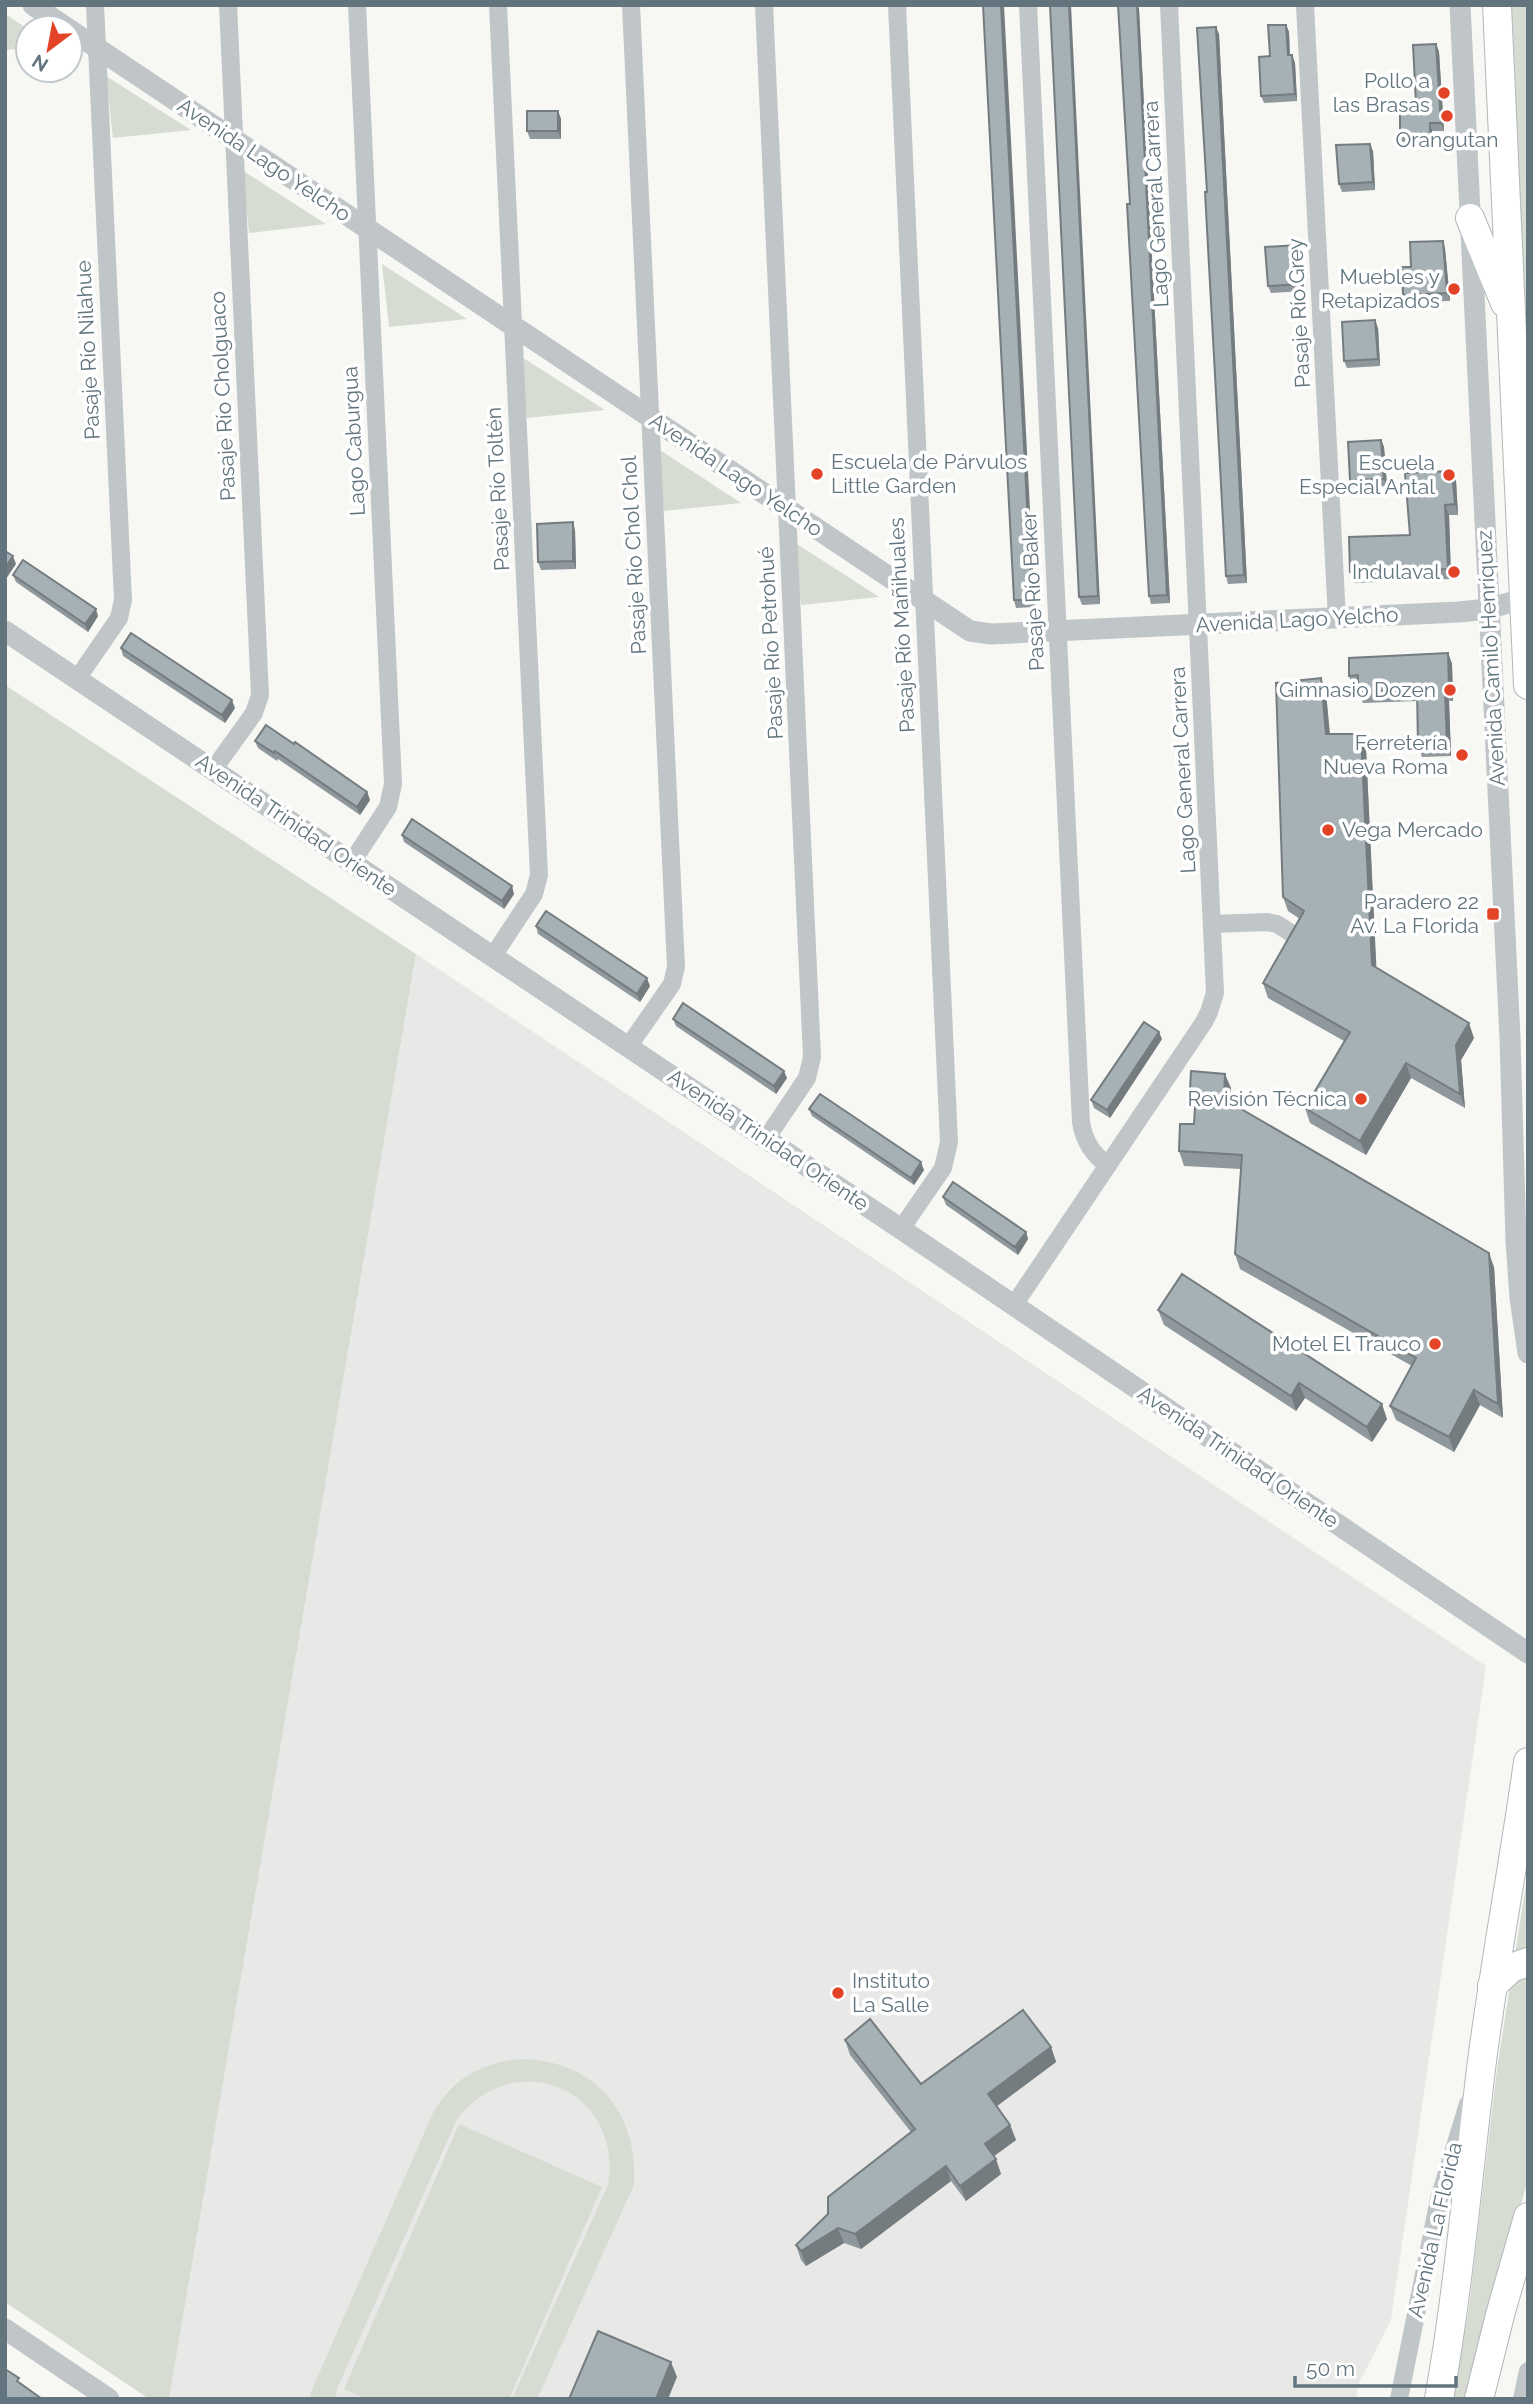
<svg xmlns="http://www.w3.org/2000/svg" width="1533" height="2404" viewBox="0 0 1533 2404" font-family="Raleway,sans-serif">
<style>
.built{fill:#e8e8e7}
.green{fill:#d7dcd3}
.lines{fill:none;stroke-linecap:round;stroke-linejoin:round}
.primary-casing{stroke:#b1b7ba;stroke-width:30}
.minor{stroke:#c0c5c8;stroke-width:18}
.tertiary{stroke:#c0c5c8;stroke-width:21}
.primary{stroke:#fff;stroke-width:28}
.wall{fill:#8f989c}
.shaded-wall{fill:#747c7f}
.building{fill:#a6b1b5;stroke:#747c7f;stroke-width:2}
.poi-dot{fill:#e34327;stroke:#fff;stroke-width:2.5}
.labels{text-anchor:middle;stroke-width:7;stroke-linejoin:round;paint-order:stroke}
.poi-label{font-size:21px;fill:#62757f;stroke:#fff;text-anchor:end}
.street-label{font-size:21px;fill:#62757f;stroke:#fff}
</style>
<rect width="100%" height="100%" fill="#f7f7f4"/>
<!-- built -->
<polygon class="built" points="416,954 1486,1666 1391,2320 1358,2385 1356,2399 169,2399"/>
<!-- green -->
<g class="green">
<polygon points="1508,5 1528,5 1528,432"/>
<polygon points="5,14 28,29 28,48 5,50"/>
<polygon points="106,76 191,130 113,138"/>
<polygon points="242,170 326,224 249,233"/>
<polygon points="382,264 467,319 389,327"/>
<polygon points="520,356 605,410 527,418"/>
<polygon points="657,448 741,503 664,511"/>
<polygon points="794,542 879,597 801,605"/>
<polygon points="5,685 416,954 169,2399 149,2399 5,2302"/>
<polygon points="1528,1871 1528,2179 1468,2399 1449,2399 1468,2315 1497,2069"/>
<path d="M519,2059C593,2059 639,2111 634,2185L537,2399H512L608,2185C624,2091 517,2043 457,2119L337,2389L335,2399H310L311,2392L432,2115C452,2079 479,2064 519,2059Z"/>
<polygon points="459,2124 602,2187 509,2399 366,2399 344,2389"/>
</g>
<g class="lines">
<!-- primary casing -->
<g class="primary-casing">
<g id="primary">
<polyline points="1497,5 1528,685"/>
<polyline points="1470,218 1505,303"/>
<polyline points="1492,1986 1511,1968 1528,1962"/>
<path d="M1439,2399C1459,2287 1468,2174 1482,2061C1495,1961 1514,1862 1528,1762"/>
<polyline points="1479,2399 1500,2315 1528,2217"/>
</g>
</g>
<!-- minor -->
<g class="minor">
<polyline points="764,5 812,1057 807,1078 766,1139"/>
<polyline points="897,5 949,1142 943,1168 901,1229"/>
<path d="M1028,5L1081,1122C1084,1141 1092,1154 1108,1165"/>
<polyline points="1305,5 1337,619"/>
<polyline points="77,679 119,618 123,600 95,5"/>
<polyline points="213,770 254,713 260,695 228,5"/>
<polyline points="352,862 388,807 393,784 357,5"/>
<polyline points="1213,924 1267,922 1277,924 1291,933"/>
<polyline points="493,956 534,894 539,875 498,5"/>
<polyline points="628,1047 672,984 676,967 631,5"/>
<polyline points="1014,1305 1204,1022 1209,1012 1215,993 1169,5"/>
<polyline points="1399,2399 1439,2199 1468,2104"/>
<polyline points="1522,2399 1528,2371"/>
</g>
<!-- tertiary -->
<g class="tertiary">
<polyline points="33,5 67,28"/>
<polyline points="1460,5 1510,1038 1516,1241 1520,1298 1528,1353"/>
<polyline points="70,30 970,631 991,634 1459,612 1488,609 1528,597"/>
<polyline points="5,631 901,1229 1528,1653"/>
<polyline points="5,2329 109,2399"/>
</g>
<!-- primary -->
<use href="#primary" class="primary"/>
</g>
<!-- wall -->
<g class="wall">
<polygon points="983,5 1035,607 1016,608 1014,600"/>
<polygon points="1050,5 1100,604 1082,605 1079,597"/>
<polygon points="1139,9 1170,603 1151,604 1149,596 1130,204"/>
<polygon points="1286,25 1289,32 1290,55 1292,55 1295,63 1297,101 1264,103 1261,96 1270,56"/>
<polygon points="1219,34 1247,583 1228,584 1226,576 1207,192"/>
<polygon points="1436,44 1439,52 1444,131 1432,131 1432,144 1403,144 1400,136 1416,104"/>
<polygon points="558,111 561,119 561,139 530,139 527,131"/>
<polygon points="1373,151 1375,190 1342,192 1339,184"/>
<polygon points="1443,241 1445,249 1450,301 1406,302 1403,295 1411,267"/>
<polygon points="1299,245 1301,253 1304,291 1271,293 1268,286"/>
<polygon points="1378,328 1380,366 1347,368 1344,361"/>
<polygon points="1381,440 1384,447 1387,486 1353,488 1350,480"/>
<polygon points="1452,471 1456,481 1458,515 1449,515 1451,579 1354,583 1350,572 1410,535"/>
<polygon points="575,530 576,569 541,570 538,562"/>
<polygon points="13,575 98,616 88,632 16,582"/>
<polygon points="121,648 235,708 225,723 123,656"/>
<polygon points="1448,653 1452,664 1453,701 1449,701 1451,756 1422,757 1418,745 1417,701 1363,703 1358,691 1358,687 1353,687 1349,676"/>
<polygon points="1321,678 1326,693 1330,734 1361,734 1366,748 1376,968 1474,1038 1461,1060 1465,1108 1411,1078 1366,1155 1310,1123 1305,1108 1344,1041 1268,998 1263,983 1300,919 1288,911 1283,897"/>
<polygon points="255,741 294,744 367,792 370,800 360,815 278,759 277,761 258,748"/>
<polygon points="402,835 514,894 504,909 404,842"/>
<polygon points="536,926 650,986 640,1002 538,934"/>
<polygon points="673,1019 787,1078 776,1094 676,1026"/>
<polygon points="1162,1039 1110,1118 1094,1108 1091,1100"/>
<polygon points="1231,1088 1230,1103 1494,1267 1503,1418 1480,1405 1454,1452 1396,1420 1390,1406 1412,1366 1240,1269 1235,1254 1241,1169 1184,1166 1179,1151 1194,1124 1195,1105 1190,1090"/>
<polygon points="809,1109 924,1170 914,1185 812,1116"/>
<polygon points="943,1197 1026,1232 1028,1239 1018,1255 946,1205"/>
<polygon points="1158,1310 1387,1419 1372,1442 1305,1398 1296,1411 1164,1325"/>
<polygon points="845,2040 921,2084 1051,2047 1056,2062 997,2106 1010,2125 1016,2140 994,2156 1001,2174 966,2201 951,2181 861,2249 844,2243 806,2266 801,2260 796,2245 911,2132 850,2055"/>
</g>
<!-- shaded-wall -->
<g class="shaded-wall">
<polygon points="1001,5 1004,5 1035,607 1032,600"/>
<polygon points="1069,5 1071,5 1100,604 1098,596"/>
<polygon points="1137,5 1138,5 1139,9 1170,603 1167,595"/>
<polygon points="1286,25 1289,32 1290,63 1288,55"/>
<polygon points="1216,27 1219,34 1247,583 1244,575"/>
<polygon points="1436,44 1439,52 1444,131 1441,123"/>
<polygon points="1292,55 1295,63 1297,101 1295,94"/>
<polygon points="558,111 561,119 561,139 558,131"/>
<polygon points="1430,123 1432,131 1432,144 1430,136"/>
<polygon points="1370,144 1373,151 1375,190 1373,182"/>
<polygon points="1443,241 1445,249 1450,301 1447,293"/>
<polygon points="1299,245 1301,253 1304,291 1301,284"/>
<polygon points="1375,320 1378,328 1380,366 1378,359"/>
<polygon points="1381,440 1384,447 1387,486 1384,479"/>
<polygon points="1452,471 1456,481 1458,515 1455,504"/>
<polygon points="1445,505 1449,515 1451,579 1448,569"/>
<polygon points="573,522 575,530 576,569 573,561"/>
<polygon points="13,556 16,564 6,579 5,568"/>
<polygon points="96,609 98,616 88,632 85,624"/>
<polygon points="1448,653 1452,664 1453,701 1449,689"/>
<polygon points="1321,678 1326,693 1331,749 1326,734"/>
<polygon points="1445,689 1449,701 1451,756 1447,745"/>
<polygon points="232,700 235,708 225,723 222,715"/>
<polygon points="1361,734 1366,748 1377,980 1372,965"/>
<polygon points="367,792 370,800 360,815 357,807"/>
<polygon points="512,886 514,894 504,909 502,901"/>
<polygon points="647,978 650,986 640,1002 637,994"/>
<polygon points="1469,1023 1474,1038 1461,1060 1465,1108 1460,1094 1456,1045"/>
<polygon points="1159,1032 1162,1039 1110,1118 1107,1110"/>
<polygon points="1406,1063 1411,1078 1366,1155 1360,1141"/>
<polygon points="784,1071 787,1078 776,1094 774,1086"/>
<polygon points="1225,1074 1231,1088 1229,1114 1224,1099"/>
<polygon points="921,1162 924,1170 914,1185 911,1178"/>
<polygon points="1026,1232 1028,1239 1018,1255 1015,1247"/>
<polygon points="1489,1253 1494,1267 1503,1418 1498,1404"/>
<polygon points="1299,1383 1305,1398 1296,1411 1291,1396"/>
<polygon points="1474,1390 1480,1405 1454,1452 1449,1437"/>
<polygon points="1382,1404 1387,1419 1372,1442 1367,1427"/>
<polygon points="1051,2047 1056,2062 993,2109 988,2094"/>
<polygon points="1010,2125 1016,2140 990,2159 985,2144"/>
<polygon points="996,2159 1001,2174 966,2201 960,2186"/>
<polygon points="946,2166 951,2181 861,2249 855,2234"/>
<polygon points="838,2228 844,2243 806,2266 801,2251"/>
<polygon points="671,2362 677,2377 668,2399 656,2399"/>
</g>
<!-- building -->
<g class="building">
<polygon points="983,5 1001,5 1032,600 1014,600"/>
<polygon points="1050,5 1069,5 1098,596 1079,597"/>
<polygon points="1118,5 1137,5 1167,595 1149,596 1127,204 1130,204"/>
<polygon points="1268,25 1286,25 1288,55 1292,55 1295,94 1261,96 1259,57 1270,56"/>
<polygon points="1216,27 1244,575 1226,576 1205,192 1207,192 1197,28"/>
<polygon points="1436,44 1441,123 1430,123 1430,136 1400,136 1400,104 1416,104 1413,45"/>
<rect x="527" y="111" width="31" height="20"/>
<polygon points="1370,144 1373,182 1339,184 1336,145"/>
<polygon points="1443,241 1447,293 1403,295 1402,267 1411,267 1410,242"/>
<polygon points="1299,245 1301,284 1268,286 1265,247"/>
<polygon points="1375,320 1378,359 1344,361 1342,322"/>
<polygon points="1381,440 1384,479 1350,480 1348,442"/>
<polygon points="1452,471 1455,504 1445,505 1448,569 1350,572 1349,537 1410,535 1405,473"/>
<polygon points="573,522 573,561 538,562 537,524"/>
<polygon points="5,551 13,556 5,568"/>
<polygon points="23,560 96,609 85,624 13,575"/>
<polygon points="131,633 232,700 222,715 121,648"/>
<polygon points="1448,653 1449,689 1445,689 1447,745 1418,745 1417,690 1358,691 1358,675 1349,676 1349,658"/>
<polygon points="1321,678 1326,734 1361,734 1372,965 1469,1023 1456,1045 1460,1094 1406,1063 1360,1141 1305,1108 1350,1032 1263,983 1304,911 1283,897 1276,683"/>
<polygon points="266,725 294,744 295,742 367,792 357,807 275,751 274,753 255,741"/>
<polygon points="412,819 512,886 502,901 402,835"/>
<polygon points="546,911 647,978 637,994 536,926"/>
<polygon points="683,1003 784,1071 774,1086 673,1019"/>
<polygon points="1144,1022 1159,1032 1107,1110 1091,1100"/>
<polygon points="1191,1071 1225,1074 1224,1099 1489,1253 1498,1404 1474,1390 1449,1437 1390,1406 1416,1358 1235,1254 1242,1155 1179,1151 1180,1124 1194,1124 1196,1090 1190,1090"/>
<polygon points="820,1094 921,1162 911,1178 809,1109"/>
<polygon points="953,1182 1026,1232 1015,1247 943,1197"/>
<polygon points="1182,1274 1382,1404 1367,1427 1299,1383 1291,1396 1158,1310"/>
<polygon points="1023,2010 1051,2047 988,2094 1010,2125 985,2144 996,2159 960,2186 946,2166 855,2234 838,2228 801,2251 796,2245 828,2214 828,2197 915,2129 845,2040 870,2019 921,2084"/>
<polygon points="598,2331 671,2362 656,2399 569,2399"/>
<polygon points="5,2369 19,2378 17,2381 42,2399 5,2399"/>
</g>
<!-- markers -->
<g class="poi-dot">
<circle cx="1444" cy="93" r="7"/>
<circle cx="1447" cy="116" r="7"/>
<circle cx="1454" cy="289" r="7"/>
<circle cx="817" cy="474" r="7"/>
<circle cx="1449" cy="475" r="7"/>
<circle cx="1454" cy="572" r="7"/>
<circle cx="1450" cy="690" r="7"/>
<circle cx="1462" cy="755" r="7"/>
<circle cx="1328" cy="830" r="7"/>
<rect x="1486" y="907" width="14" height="14" rx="3.5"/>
<circle cx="1361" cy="1099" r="7"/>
<circle cx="1435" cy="1344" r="7"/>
<circle cx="838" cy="1993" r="7"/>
</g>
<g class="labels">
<!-- poi labels -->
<g class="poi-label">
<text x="1430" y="88">Pollo a<tspan x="1430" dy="24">las Brasas</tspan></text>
<text x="1447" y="147" text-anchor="middle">Orangutan</text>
<text x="1440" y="284">Muebles y<tspan x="1440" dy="24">Retapizados</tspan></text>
<text x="831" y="469" text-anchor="start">Escuela de Párvulos<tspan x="831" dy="24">Little Garden</tspan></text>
<text x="1435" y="470">Escuela<tspan x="1435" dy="24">Especial Antal</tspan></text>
<text x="1440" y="579">Indulaval</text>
<text x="1436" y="697">Gimnasio Dozen</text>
<text x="1448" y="750">Ferretería<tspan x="1448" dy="24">Nueva Roma</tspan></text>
<text x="1342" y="837" text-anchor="start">Vega Mercado</text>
<text x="1479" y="909">Paradero 22<tspan x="1479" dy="24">Av. La Florida</tspan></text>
<text x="1347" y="1106">Revisión Técnica</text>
<text x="1421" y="1351">Motel El Trauco</text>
<text x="852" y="1988" text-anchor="start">Instituto<tspan x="852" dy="24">La Salle</tspan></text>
</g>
<!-- street labels -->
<g class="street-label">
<text transform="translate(264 160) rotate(34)" y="7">Avenida Lago Yelcho</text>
<text transform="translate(1156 204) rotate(-93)" y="7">Lago General Carrera</text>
<text transform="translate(1299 313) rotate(-93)" y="7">Pasaje Río Grey</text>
<text transform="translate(88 350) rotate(-93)" y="7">Pasaje Río Nilahue</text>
<text transform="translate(223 396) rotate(-93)" y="7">Pasaje Río Cholguaco</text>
<text transform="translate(354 441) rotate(-93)" y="7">Lago Caburgua</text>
<text transform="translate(736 475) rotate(34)" y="7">Avenida Lago Yelcho</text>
<text transform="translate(498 489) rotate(-93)" y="7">Pasaje Río Toltén</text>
<text transform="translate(634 555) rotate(-93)" y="7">Pasaje Río Chol Chol</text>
<text transform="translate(1033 591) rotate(-93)" y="7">Pasaje Río Baker</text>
<text transform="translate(1297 620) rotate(-3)" y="7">Avenida Lago Yelcho</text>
<text transform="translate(902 625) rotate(-93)" y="7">Pasaje Río Mañihuales</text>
<text transform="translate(771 643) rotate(-93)" y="7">Pasaje Río Petrohué</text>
<text transform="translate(1491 658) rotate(-93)" y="7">Avenida Camilo Henríquez</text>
<text transform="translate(1183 770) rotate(-93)" y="7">Lago General Carrera</text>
<text transform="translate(296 825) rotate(34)" y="7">Avenida Trinidad Oriente</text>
<text transform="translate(768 1140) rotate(34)" y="7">Avenida Trinidad Oriente</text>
<text transform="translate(1238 1457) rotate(34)" y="7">Avenida Trinidad Oriente</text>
<text transform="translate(1435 2230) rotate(-77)" y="7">Avenida La Florida</text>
</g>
</g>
<!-- border -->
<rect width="1533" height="2404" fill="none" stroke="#62757f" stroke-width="14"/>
<!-- north arrow -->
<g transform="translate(49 49) rotate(212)"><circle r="33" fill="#ffffff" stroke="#c0c8cc" stroke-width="2"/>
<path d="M0-5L12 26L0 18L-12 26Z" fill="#e34327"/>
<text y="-10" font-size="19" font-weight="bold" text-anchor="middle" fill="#62757f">N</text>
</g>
<!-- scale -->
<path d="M1295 2376v10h161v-10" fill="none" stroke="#62757f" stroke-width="3.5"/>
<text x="1306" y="2376" font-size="21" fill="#62757f" stroke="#ffffff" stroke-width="5" paint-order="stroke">50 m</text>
</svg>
